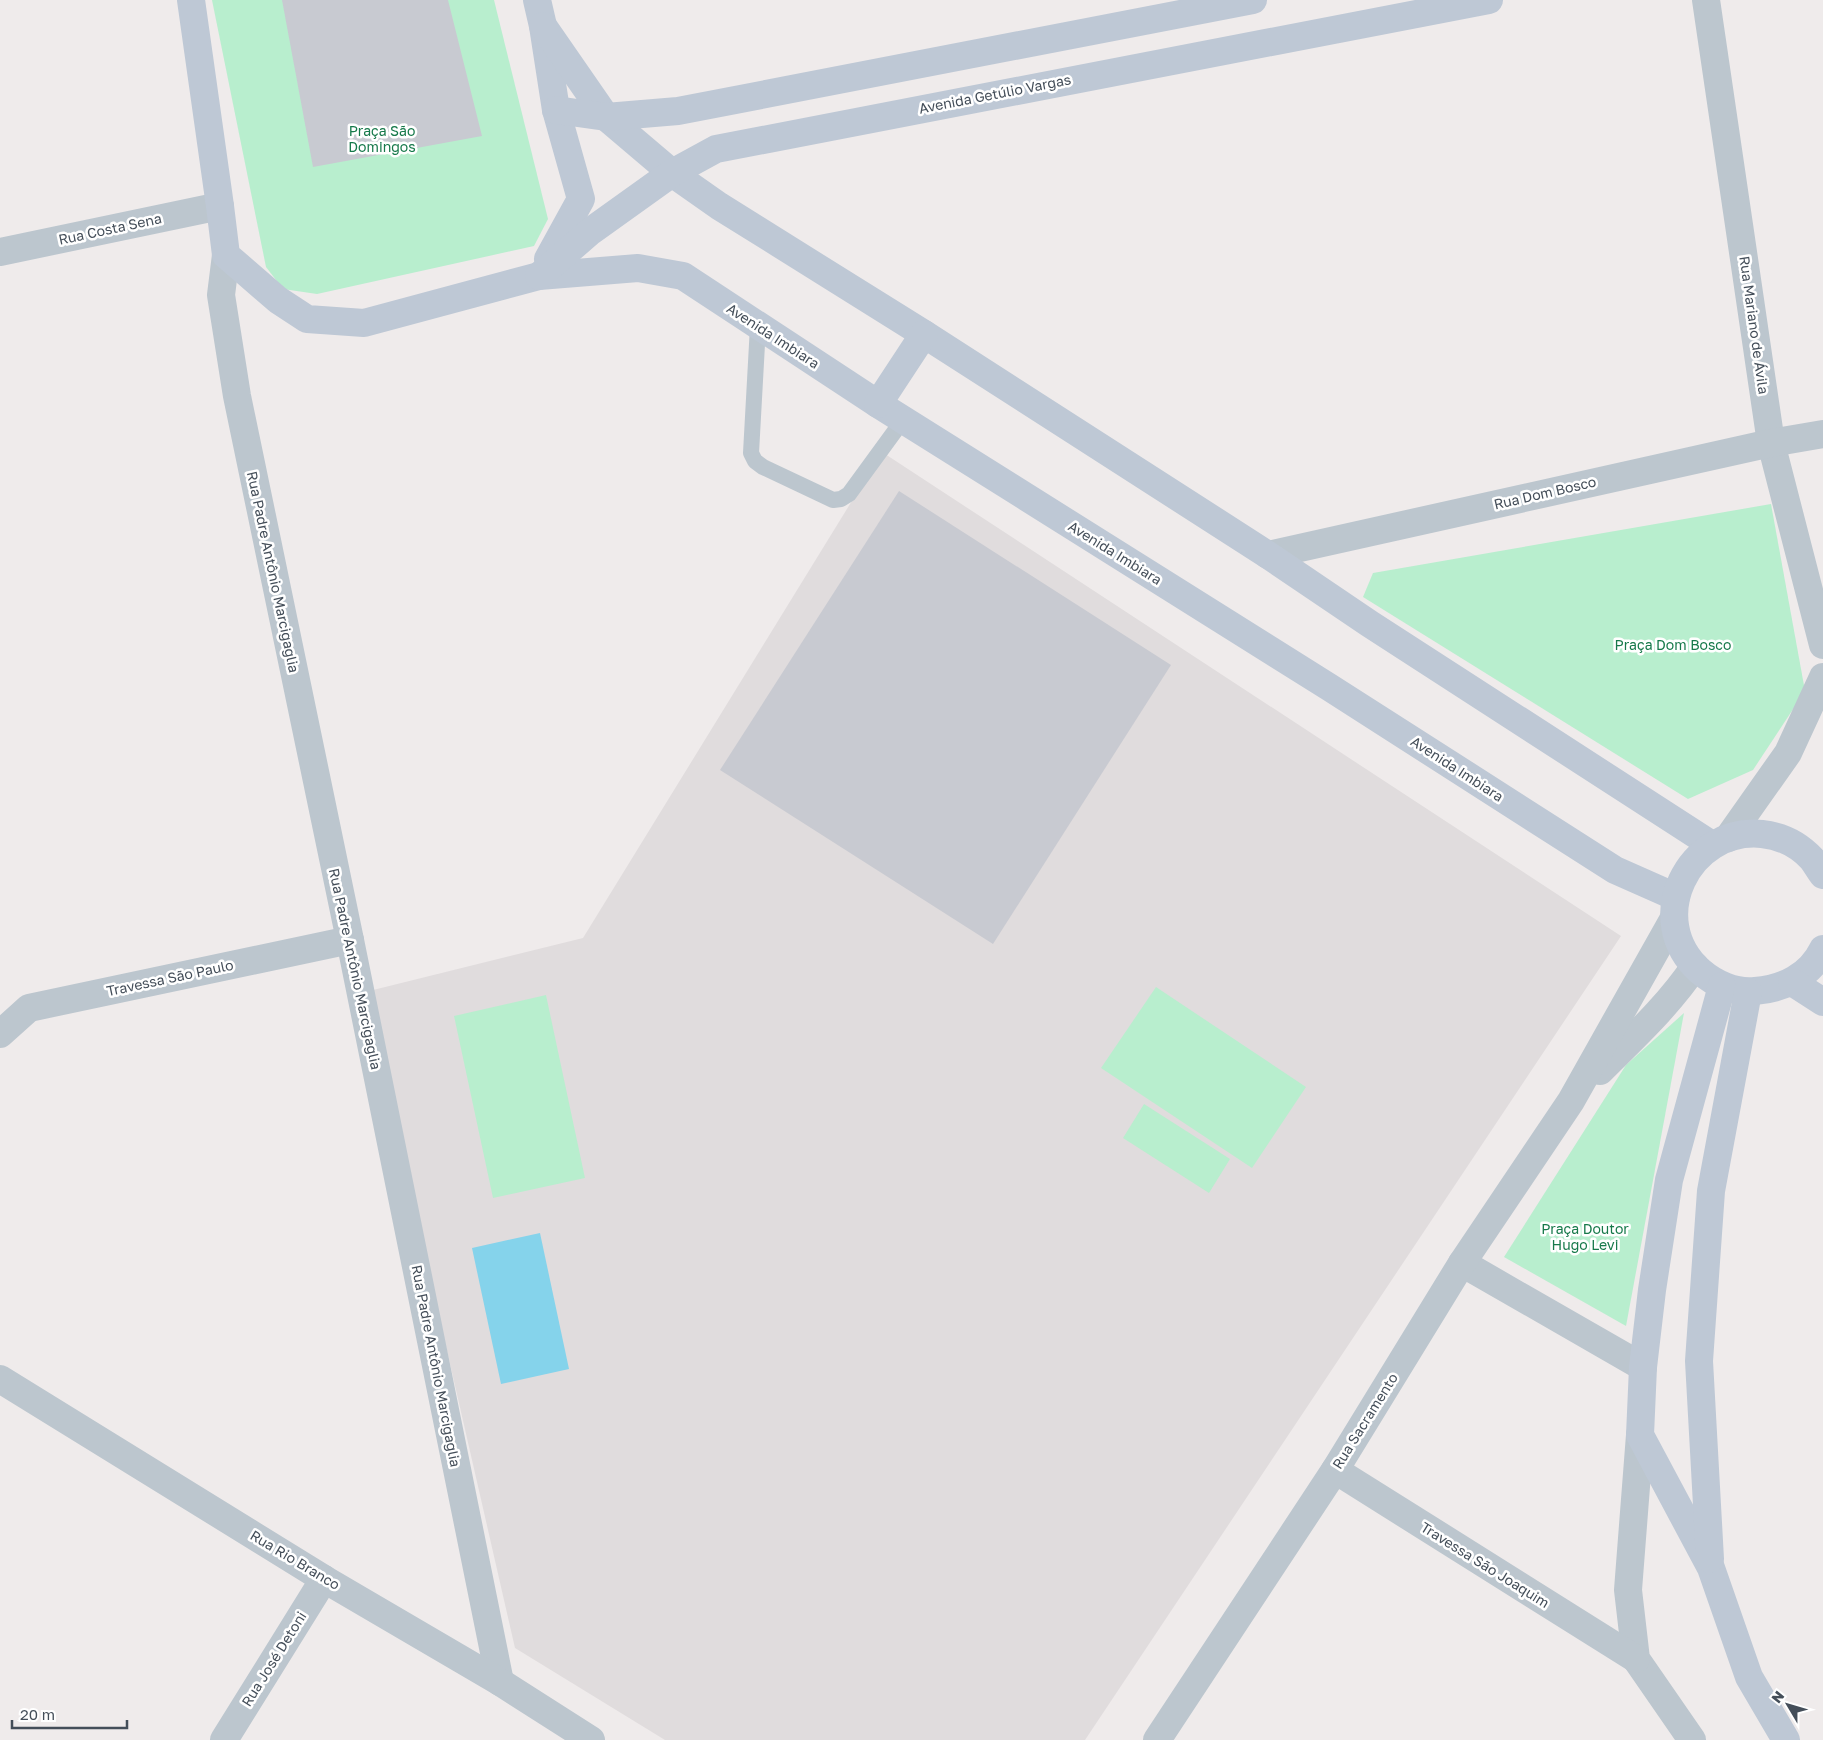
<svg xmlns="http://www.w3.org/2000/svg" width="1823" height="1740" viewBox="0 0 1823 1740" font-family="'Golos Text',sans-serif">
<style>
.education{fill:#e0dcdd}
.green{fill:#b8eece}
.water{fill:#85d3eb}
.building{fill:#c8cad1}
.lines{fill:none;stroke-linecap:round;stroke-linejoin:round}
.service{stroke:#bcc6ce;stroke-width:16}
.minor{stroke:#bcc6ce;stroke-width:28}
.secondary{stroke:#bec8d5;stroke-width:28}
.labels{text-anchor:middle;stroke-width:5;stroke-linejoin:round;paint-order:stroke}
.street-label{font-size:14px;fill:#444e59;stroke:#fff}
.park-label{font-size:14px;fill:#16794a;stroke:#fff}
</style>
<rect width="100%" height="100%" fill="#efebeb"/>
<!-- education -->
<polygon class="education" points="882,452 1621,936 1085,1740 665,1740 515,1648 365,992 583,938"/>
<!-- green -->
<g class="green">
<polygon points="212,0 494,0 548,219 534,246 317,294 283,289 266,267"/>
<polygon points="1771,504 1805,691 1753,770 1688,799 1363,597 1373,573"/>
<polygon points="1156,987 1306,1087 1252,1168 1101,1068"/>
<polygon points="546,995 585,1178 493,1198 454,1016"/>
<polygon points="1684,1013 1626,1326 1504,1257 1626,1065"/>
<polygon points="1144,1104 1230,1159 1209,1193 1123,1138"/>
</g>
<!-- water -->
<polygon class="water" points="540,1233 569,1369 501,1384 472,1248"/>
<!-- building -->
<g class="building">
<polygon points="282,0 448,0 482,136 313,167"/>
<polygon points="899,491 1171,665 993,944 720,770"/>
</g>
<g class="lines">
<!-- service -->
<polyline class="service" points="758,326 751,453 755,461 763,467 833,500 841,499 849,494 903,420"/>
<!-- minor -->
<g class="minor">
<polyline points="1706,0 1771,443 1823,645"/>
<polyline points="0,252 220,206"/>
<polyline points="226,255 221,295 237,396 350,940 500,1682"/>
<polyline points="1268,555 1771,443 1823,434"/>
<polyline points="1728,838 1788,753 1823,677"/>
<polyline points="0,1034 29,1008 350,940"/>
<path d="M1600,1071C1633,1038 1668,1006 1695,966"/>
<polyline points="1462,1263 1643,1367"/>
<polyline points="0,1379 324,1579 500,1682 591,1740"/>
<polyline points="1640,1435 1628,1590 1636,1659 1692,1740"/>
<polyline points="1335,1470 1636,1659"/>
<polyline points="224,1740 324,1579"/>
<polyline points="1157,1740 1335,1470 1462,1263 1571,1101 1674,918"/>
</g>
<!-- secondary -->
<g class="secondary">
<polyline points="191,0 220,206 226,255 278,300 307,319 364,323 539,276 638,268 683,276 878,404 1329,687 1615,870 1676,897"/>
<polyline points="537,0 543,26 556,110 581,199 548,259"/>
<polyline points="543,26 606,117 672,173 719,206 924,334 1268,555 1370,624 1712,845"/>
<polyline points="556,110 606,117 678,111 1253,0"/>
<polyline points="539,276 591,231 672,173 716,149 1489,0"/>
<polyline points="878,404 924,334"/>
<path d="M1823,875C1819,870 1816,864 1812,859C1799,845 1781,836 1762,834C1688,827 1643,920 1700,971C1715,984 1735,993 1755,991C1783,989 1810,976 1823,949"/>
<polyline points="1792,982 1823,1002"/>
<polyline points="1722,986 1669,1180 1652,1290 1643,1367 1640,1435 1711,1568 1749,1677 1786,1740"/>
<polyline points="1710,1559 1699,1361 1711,1191 1748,992"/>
</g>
</g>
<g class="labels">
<!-- street labels -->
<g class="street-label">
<text transform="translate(995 94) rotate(-11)" y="5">Avenida Getúlio Vargas</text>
<text transform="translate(110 229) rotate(-12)" y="5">Rua Costa Sena</text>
<text transform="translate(1754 325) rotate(82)" y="5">Rua Mariano de Ávila</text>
<text transform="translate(773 336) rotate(33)" y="5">Avenida Imbiara</text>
<text transform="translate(1545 493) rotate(-13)" y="5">Rua Dom Bosco</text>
<text transform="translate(1115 553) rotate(32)" y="5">Avenida Imbiara</text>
<text transform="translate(273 572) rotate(78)" y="5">Rua Padre Antônio Marcigaglia</text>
<text transform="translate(1457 769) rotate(33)" y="5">Avenida Imbiara</text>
<text transform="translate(355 969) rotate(78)" y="5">Rua Padre Antônio Marcigaglia</text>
<text transform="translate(170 978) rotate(-12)" y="5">Travessa São Paulo</text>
<text transform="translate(436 1366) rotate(79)" y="5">Rua Padre Antônio Marcigaglia</text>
<text transform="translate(1365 1421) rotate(-58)" y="5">Rua Sacramento</text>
<text transform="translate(295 1560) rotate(31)" y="5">Rua Rio Branco</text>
<text transform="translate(1485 1565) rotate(32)" y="5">Travessa São Joaquim</text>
<text transform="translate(274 1659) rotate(-58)" y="5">Rua José Detoni</text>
</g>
<!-- park labels -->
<g class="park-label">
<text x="382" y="136">Praça São<tspan x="382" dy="16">Domingos</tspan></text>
<text x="1673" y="650">Praça Dom Bosco</text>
<text x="1585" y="1234">Praça Doutor<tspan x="1585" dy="16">Hugo Levi</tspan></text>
</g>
</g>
<!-- north arrow -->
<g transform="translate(1788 1705) rotate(308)" stroke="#ffffff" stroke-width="4" paint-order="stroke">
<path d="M0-4L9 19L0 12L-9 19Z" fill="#444e59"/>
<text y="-8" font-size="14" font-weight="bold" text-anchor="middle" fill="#444e59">N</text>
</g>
<!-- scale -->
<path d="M12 1720v8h115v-8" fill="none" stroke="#444e59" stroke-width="2.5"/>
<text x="20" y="1720" font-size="15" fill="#444e59" stroke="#ffffff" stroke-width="4" paint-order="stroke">20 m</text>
</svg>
